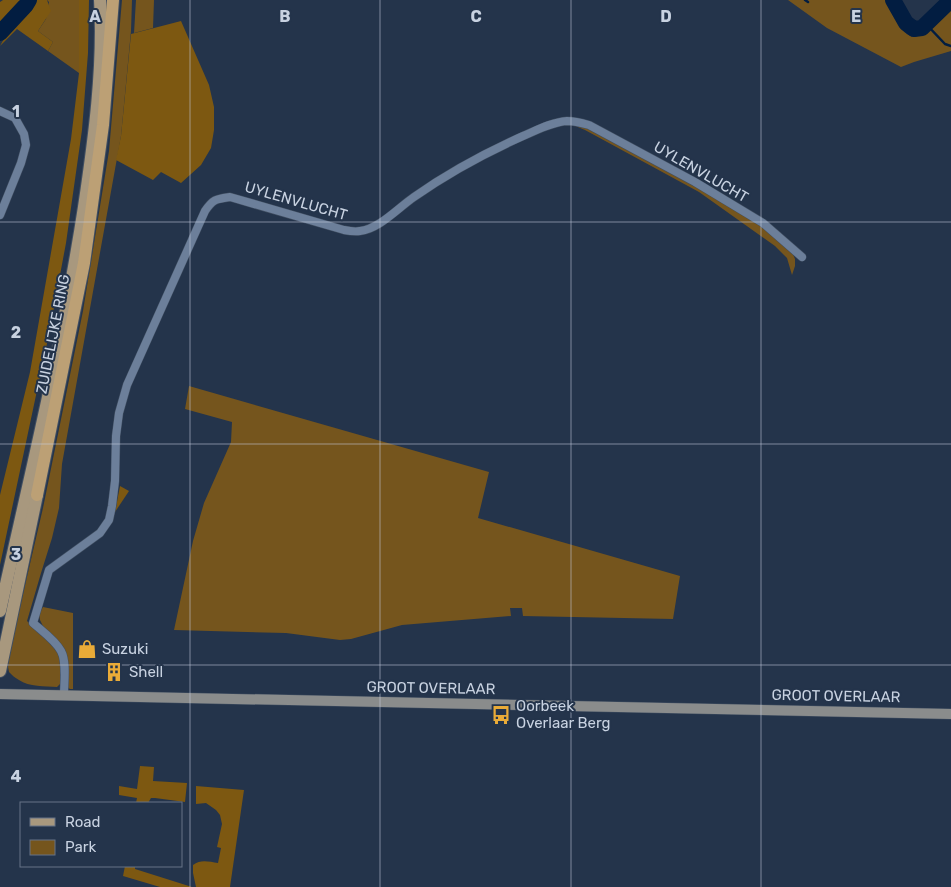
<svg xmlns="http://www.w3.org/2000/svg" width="951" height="887" viewBox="0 0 951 887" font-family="Rubik,sans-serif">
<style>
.green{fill:#75551d}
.forest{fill:#7d5811}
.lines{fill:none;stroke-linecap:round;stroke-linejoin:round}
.stream{stroke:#021d41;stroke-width:2.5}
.river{stroke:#021d41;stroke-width:16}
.minor-casing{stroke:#414f62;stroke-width:9}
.secondary-casing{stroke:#414f62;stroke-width:11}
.primary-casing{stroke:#414f62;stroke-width:14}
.trunk-casing{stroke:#414f62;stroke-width:14}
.minor{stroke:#6c7f9a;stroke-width:8}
.secondary{stroke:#8a8c8c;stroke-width:10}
.primary{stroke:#a8987e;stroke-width:12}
.trunk{stroke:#bca075;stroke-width:12}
.grid{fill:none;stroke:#c8d2e1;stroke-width:1;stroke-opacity:0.55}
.labels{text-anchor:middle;stroke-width:4;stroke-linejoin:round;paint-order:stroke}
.street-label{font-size:15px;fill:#c8d2e1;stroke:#24344b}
.poi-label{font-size:15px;fill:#c8d2e1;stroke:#24344b;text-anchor:start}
.grid-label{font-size:16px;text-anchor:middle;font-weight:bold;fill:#c8d2e1;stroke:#24344b;stroke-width:4;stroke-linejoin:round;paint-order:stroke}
</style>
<rect width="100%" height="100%" fill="#24344b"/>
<!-- green -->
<g class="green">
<polygon points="47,0 79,0 79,73 48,51 53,42 38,31 46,19 49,2"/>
<path d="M122,0H132L131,31L121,136L69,425L62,464L59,508L52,538L41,573L27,621L51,644L58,653L60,661V684L57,687C45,686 29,687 19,680C15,678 12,675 9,672L8,667H6L43,508L83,311L109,151Z"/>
<polygon points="136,0 154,0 153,28 134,33"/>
<path d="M788,0H887C893,12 903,46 922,34L951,6V51L914,62L901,67L827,28Z"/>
<polygon points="573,125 584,125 689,181 762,225 792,252 795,259 795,266 792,275 787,258 775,246 699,192 585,130"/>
<polygon points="189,386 489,472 478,518 680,576 673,619 523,616 522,608 510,608 511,616 402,625 351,639 340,640 286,633 174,630 193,541 204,503 231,442 232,422 185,409"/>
<polygon points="43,607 73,613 73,689 70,689 67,687 63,648 43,626 40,620 39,614"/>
</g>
<!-- forest -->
<g class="forest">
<polygon points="3,0 25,0 0,25 0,2"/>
<polygon points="37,0 47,0 51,11 38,31 53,42 48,51 17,29 0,46 10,28 28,14"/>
<polygon points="79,0 89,0 88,53 82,130 66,243 49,334 0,565 0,495 30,372 71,139 79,73"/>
<polygon points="181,21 209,85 214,107 214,130 211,148 201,165 181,183 161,172 153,180 116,160 121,136 131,34"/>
<polygon points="120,486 129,491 115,512"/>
<polygon points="140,766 154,767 153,781 187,783 185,802 155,798 151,798 148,803 136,803 137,798 119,795 119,786 137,789"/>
<path d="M196,786L244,790L230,887H196L193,873V865C201,859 209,862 218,863L221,848L217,847L222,824L220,815L216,810L206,803L196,804Z"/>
<polygon points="125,866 135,866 135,869 192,887 160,887 123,876"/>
</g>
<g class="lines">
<!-- stream -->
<g class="stream">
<polyline points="805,0 808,2"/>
<polyline points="926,24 945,44 951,46"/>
</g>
<!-- river -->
<g class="river">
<polyline points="893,0 906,23 914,29 922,28 951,0"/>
<polyline points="0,33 26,5 29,0"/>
</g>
<!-- minor casing -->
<g class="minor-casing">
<g id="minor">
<polyline points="0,111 15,118 24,134 26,145 21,163 0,215"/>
<path d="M64,695C64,683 67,662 61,651C55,640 42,631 33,623L49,570L100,533L109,520L112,506L115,481L116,436L119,413L127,385L205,211C213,199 216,199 230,197L344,230C349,231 355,232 360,231C379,229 398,208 414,197C448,173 485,153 523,136C537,130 552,122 567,121C574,121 582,123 589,125L695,182L763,223L802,257"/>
</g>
</g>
<!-- secondary casing -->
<g class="secondary-casing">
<polyline id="secondary" points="0,694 951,714"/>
</g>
<!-- primary casing -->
<g class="primary-casing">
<g id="primary">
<path d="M0,611C30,476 63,343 84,207C94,140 104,67 100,0"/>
<polyline points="0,671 37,495"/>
</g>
</g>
<!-- trunk casing -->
<g class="trunk-casing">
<polyline id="trunk" points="37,495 84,263 103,125 113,0"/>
</g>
<!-- minor -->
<use href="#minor" class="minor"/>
<!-- secondary -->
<use href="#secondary" class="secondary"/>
<!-- primary -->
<use href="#primary" class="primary"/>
<!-- trunk -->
<use href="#trunk" class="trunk"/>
</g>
<!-- grid -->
<path class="grid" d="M190,0V887M380,0V887M571,0V887M761,0V887M0,222H951M0,444H951M0,665H951"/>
<!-- icons -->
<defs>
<g id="shop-bare" transform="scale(1.5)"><path d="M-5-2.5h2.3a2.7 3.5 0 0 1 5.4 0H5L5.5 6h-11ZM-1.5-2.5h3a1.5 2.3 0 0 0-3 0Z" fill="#e9ab38" stroke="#24344b" stroke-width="2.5" paint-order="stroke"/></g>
<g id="building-bare" transform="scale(1.5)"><path d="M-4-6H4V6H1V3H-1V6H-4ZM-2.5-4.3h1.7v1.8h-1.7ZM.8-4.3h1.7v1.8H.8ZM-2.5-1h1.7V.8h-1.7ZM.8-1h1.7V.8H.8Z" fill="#e9ab38" stroke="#24344b" stroke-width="2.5" paint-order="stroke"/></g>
<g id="bus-bare" transform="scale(1.5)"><path d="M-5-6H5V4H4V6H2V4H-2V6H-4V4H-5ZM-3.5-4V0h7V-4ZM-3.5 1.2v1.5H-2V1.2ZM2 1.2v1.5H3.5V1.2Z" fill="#e9ab38" stroke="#24344b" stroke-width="2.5" paint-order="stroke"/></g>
</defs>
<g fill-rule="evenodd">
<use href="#shop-bare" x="87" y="649"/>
<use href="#building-bare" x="114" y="672"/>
<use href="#bus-bare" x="501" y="715"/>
</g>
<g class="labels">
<!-- street labels -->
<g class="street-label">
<text transform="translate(701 172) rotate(30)" y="5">UYLENVLUCHT</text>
<text transform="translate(296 201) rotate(16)" y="5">UYLENVLUCHT</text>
<text transform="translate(53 334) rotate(-79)" y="5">ZUIDELIJKE RING</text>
<text transform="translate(431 688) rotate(1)" y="5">GROOT OVERLAAR</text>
<text transform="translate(836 696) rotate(1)" y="5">GROOT OVERLAAR</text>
</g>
<!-- poi labels -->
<g class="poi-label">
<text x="102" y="654">Suzuki</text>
<text x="129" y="677">Shell</text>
<text x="516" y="711">Oorbeek<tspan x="516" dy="17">Overlaar Berg</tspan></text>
</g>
</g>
<g class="grid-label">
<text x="95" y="22">A</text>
<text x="285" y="22">B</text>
<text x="476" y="22">C</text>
<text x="666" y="22">D</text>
<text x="856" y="22">E</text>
<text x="16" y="117">1</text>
<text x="16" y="338">2</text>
<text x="16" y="560">3</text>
<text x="16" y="782">4</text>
</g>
<!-- legend -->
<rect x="20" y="802" width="162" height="65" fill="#24344b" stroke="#667387"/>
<rect x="30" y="818" width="25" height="8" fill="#a8987e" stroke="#667387"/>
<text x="65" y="827" font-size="15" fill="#c8d2e1">Road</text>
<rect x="30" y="840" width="25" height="15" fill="#75551d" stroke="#667387"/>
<text x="65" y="852" font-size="15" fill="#c8d2e1">Park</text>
</svg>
